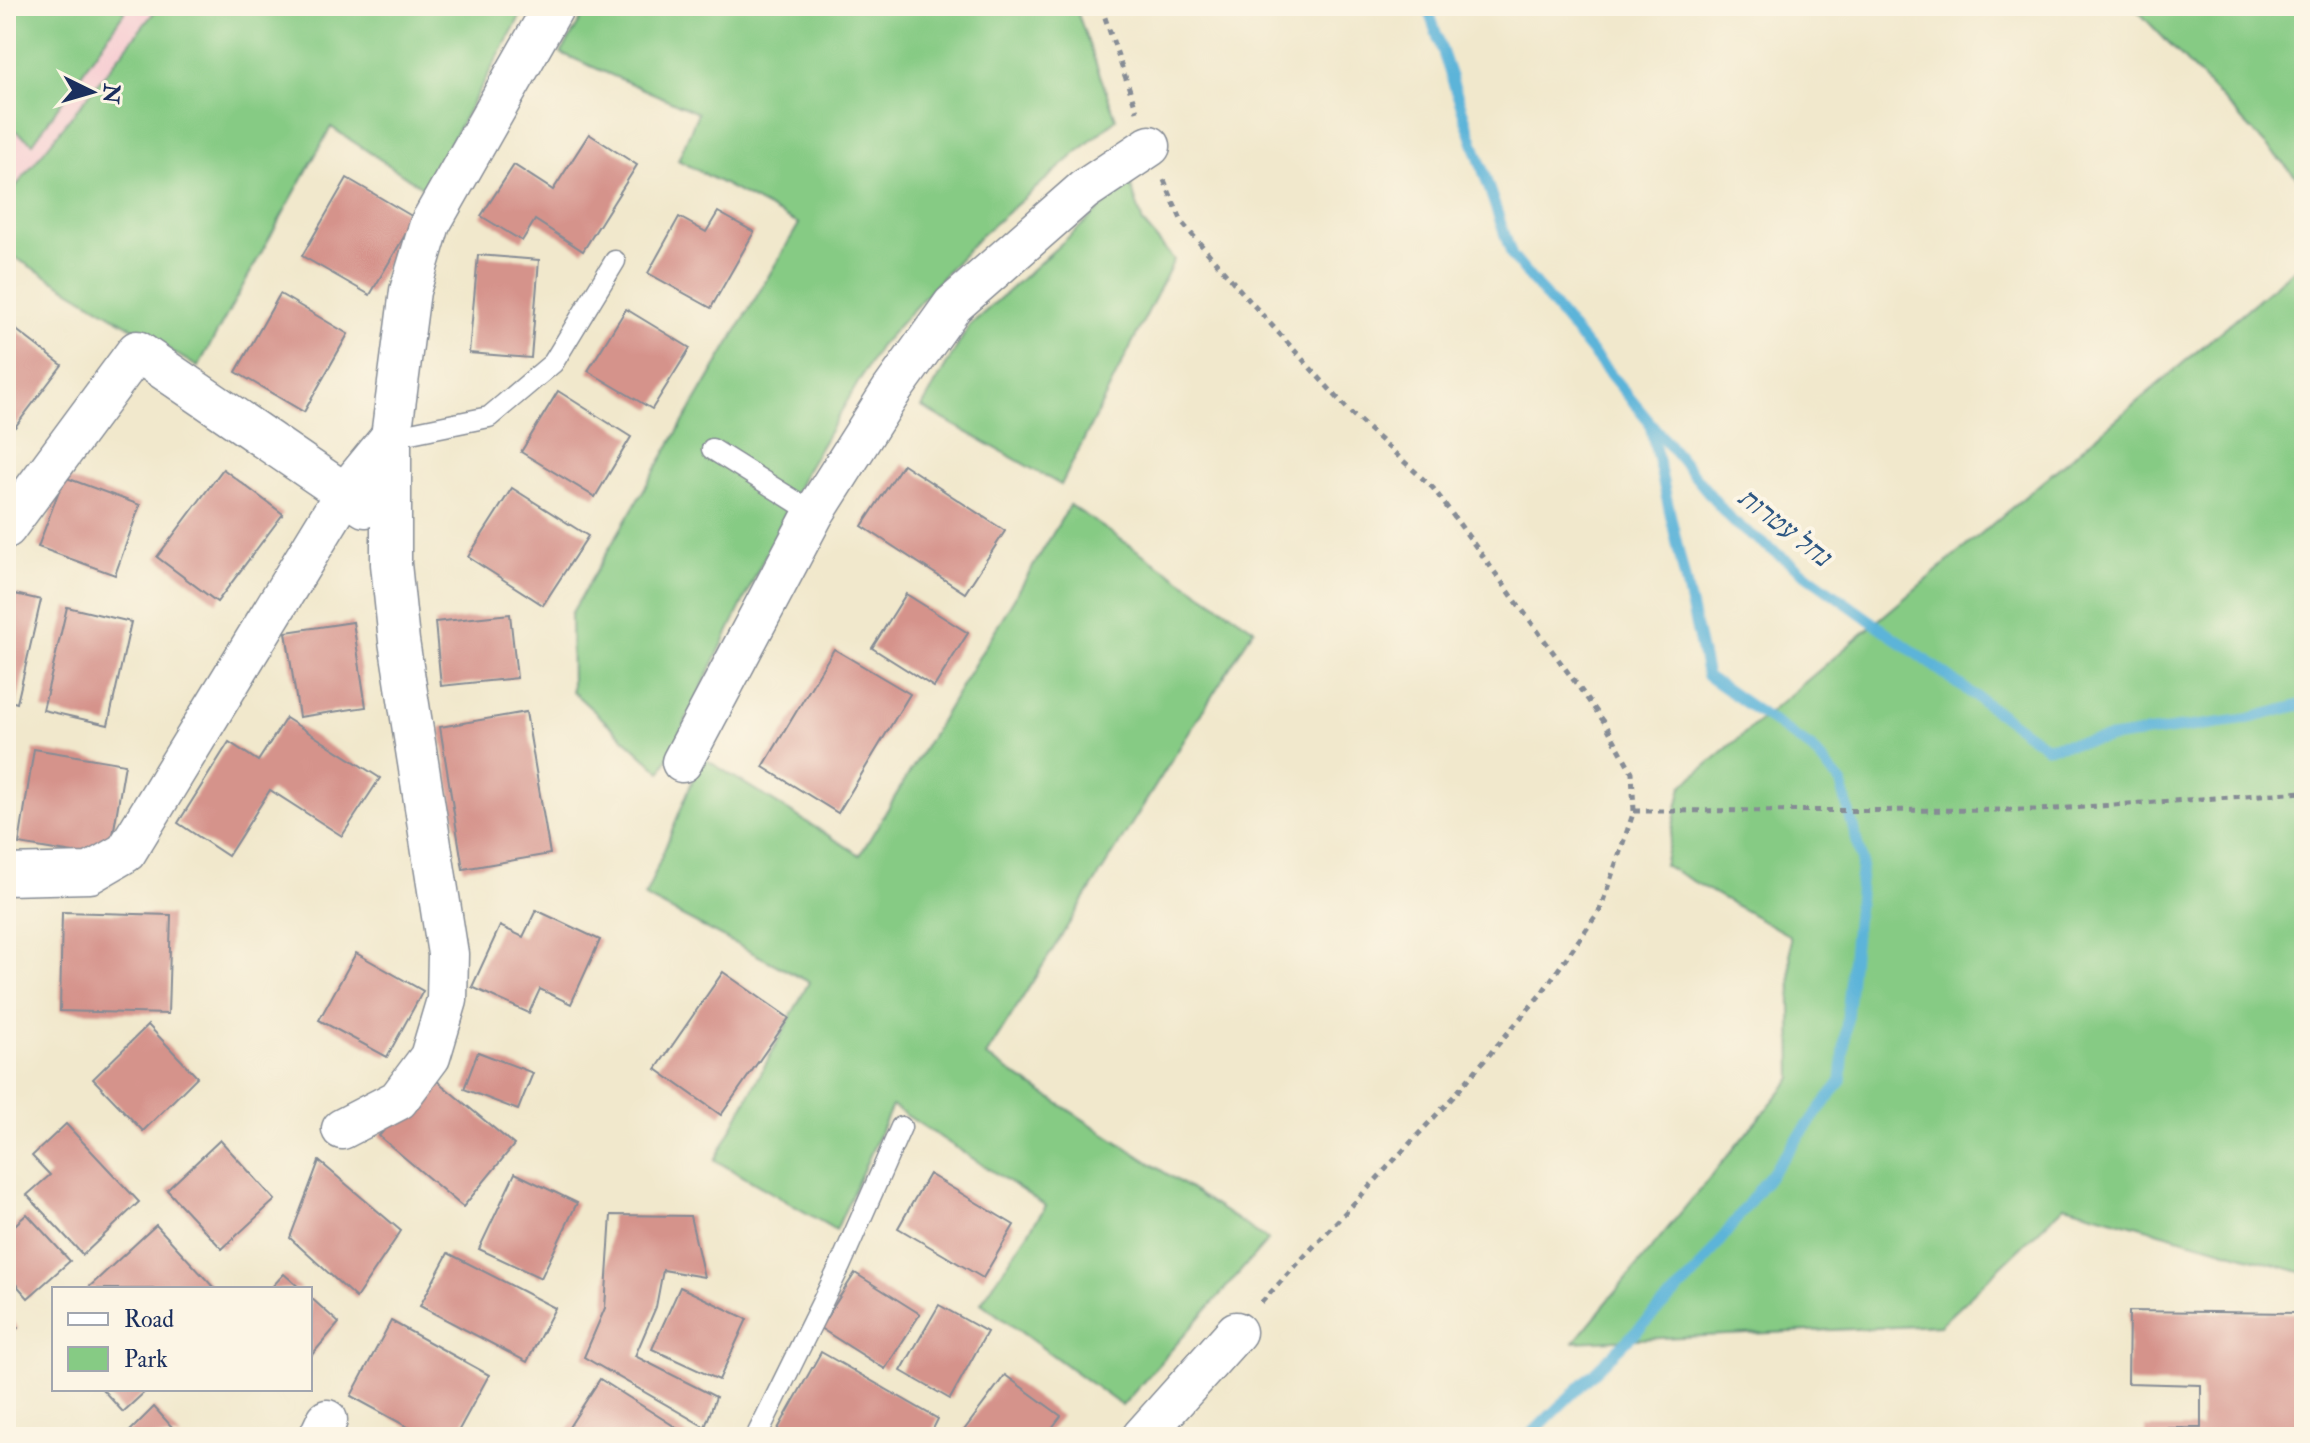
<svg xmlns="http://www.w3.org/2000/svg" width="2310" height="1443" viewBox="0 0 2310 1443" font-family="'IM FELL Double Pica','Frank Ruhl Libre',serif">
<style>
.built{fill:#f7cfd3}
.green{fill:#86cb84;stroke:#507d71;stroke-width:2}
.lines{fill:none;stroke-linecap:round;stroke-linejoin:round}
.stream{stroke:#5cb4d9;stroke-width:11}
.building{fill:#d5938b}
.service-casing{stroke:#868c95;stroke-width:23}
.minor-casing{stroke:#868c95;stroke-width:43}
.path{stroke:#868c95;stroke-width:5;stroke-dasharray:6 6;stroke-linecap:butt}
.service{stroke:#fff;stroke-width:20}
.minor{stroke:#fff;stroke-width:40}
.labels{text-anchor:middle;stroke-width:8;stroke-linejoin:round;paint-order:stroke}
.water-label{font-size:28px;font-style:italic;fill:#2e5783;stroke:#fcf5e5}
</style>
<rect width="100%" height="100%" fill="#fcf5e5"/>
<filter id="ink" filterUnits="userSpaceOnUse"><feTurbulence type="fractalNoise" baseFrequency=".0125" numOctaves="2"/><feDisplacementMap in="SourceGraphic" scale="16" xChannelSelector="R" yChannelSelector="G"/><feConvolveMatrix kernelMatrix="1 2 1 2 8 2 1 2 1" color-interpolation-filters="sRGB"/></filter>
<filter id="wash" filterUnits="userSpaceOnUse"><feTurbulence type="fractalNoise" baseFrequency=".006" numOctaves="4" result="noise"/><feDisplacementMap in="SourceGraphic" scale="32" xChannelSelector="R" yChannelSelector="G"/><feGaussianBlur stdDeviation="1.8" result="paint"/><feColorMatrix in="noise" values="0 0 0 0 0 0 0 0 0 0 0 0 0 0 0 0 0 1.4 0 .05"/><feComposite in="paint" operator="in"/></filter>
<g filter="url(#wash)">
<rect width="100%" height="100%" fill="#f1e8cc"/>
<!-- built -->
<polygon class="built" points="6,6 159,6 6,199"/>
<!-- green -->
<g class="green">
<polygon points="6,6 118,6 125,11 33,143 6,124"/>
<polygon points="159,6 526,6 425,189 331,127 198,367 6,252 6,199"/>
<polygon points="589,6 1075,6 1116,119 979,237 879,347 806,471 661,772 572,691 571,614 799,224 678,160 698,113 561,53"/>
<polygon points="2133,6 2304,6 2304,185"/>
<polygon points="1130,182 1143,223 1174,260 1061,485 922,407 969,326"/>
<polygon points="2304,261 2304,1273 2065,1205 1940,1325 1574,1342 1792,1078 1790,936 1664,865 1682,786"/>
<polygon points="1070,505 1254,629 986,1056 1268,1240 1122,1406 981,1303 1046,1206 892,1106 836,1230 715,1160 809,982 645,897 702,757 860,855"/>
</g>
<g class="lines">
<!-- stream -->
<g class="stream">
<polyline points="1427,6 1512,256 1732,521 2046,747 2247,719 2304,704"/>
<polyline points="1528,1437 1696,1273 1841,1081 1862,861 1841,783 1811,748 1707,676 1650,425"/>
</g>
</g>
<g id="blocks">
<!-- building -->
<g class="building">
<polygon points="589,134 637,165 583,251 535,220 522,241 481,216 514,165 553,190"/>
<polygon points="347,178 415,218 370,295 302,256"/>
<polygon points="718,212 754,232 711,308 648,273 679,217 706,232"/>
<polygon points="478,255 539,260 531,358 469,353"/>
<polygon points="280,294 348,334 304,412 236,372"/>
<polygon points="626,309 690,348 652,409 588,371"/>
<polygon points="6,322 62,365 15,427 6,420"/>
<polygon points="558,391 631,437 595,497 521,452"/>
<polygon points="903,464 1005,531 965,593 862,526"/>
<polygon points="223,469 283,514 217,602 157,557"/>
<polygon points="64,477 140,505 115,575 38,547"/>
<polygon points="512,488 588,536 543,605 468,557"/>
<polygon points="6,592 41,600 17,703 6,700"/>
<polygon points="906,594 968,633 934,687 872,648"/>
<polygon points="67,607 131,622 108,725 43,710"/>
<polygon points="510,614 517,678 441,686 435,622"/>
<polygon points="353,622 366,707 299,717 286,632"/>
<polygon points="834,649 910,694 838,813 763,767"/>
<polygon points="526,712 550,854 463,869 440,727"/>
<polygon points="286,718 380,778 342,836 270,790 228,856 178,823 229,742 258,761"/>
<polygon points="34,749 125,764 109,859 19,844"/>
<polygon points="536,910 600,940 571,1004 540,989 529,1013 472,987 500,926 523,937"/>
<polygon points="62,912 171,915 168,1014 60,1011"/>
<polygon points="356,953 423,991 387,1057 319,1020"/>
<polygon points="723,972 789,1018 721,1115 656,1069"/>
<polygon points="148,1025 197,1077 143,1131 93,1079"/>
<polygon points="478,1052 533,1073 518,1110 464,1089"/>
<polygon points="430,1075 514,1145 463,1207 379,1136"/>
<polygon points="66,1124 139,1202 83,1255 27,1195 50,1175 32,1156"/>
<polygon points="220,1140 275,1200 222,1249 167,1190"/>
<polygon points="319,1161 401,1231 356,1298 290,1238"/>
<polygon points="515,1173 577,1203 541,1278 479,1249"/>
<polygon points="929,1174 1014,1225 983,1278 898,1228"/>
<polygon points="27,1214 70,1261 28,1298 6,1273 6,1233"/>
<polygon points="611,1215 690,1216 704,1277 663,1270 656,1307 635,1356 716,1397 705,1427 584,1357 605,1308"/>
<polygon points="156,1225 215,1289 87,1289"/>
<polygon points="448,1253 555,1308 527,1362 420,1306"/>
<polygon points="855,1273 920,1314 885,1369 820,1328"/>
<polygon points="284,1274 301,1289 270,1289"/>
<polygon points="680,1287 747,1319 719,1380 652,1349"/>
<polygon points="310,1297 339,1323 310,1357"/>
<polygon points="939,1305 987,1332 950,1399 901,1371"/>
<polygon points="2129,1311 2304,1313 2304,1437 2146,1437 2146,1428 2201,1428 2201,1385 2128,1383"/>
<polygon points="6,1314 18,1328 6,1338"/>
<polygon points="391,1321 489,1375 455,1437 426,1437 351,1396"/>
<polygon points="821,1352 938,1419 929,1437 774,1436"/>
<polygon points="1005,1375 1061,1416 1045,1437 959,1437"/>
<polygon points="600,1379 691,1437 564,1435"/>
<polygon points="102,1389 148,1389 123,1412"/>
<polygon points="154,1407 181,1437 124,1437"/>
</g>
</g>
</g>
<g filter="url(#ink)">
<use href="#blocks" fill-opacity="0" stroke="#868c95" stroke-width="2"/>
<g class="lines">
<!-- service casing -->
<g class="service-casing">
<g id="service">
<polyline points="391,437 489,417 553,363 615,261"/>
<polyline points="712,449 814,513"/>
<polyline points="756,1437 840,1266 901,1127"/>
</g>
</g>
<!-- minor casing -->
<g class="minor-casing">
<g id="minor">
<polyline points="6,528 137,351 365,507"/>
<polyline points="682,762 814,513 892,390 953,305 1084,190 1150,146"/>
<polyline points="6,875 90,873 126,852 345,493 391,437"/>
<polyline points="342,1129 398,1100 430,1057 447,1000 448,954 399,641 391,564 391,437 410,291 430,224 554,6"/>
<polyline points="319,1437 327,1420"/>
<polyline points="1142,1437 1236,1332"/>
</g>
</g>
<!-- path -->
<g class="path">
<polyline points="1101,6 1137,111"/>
<polyline points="1164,180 1183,224 1248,299 1352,414 1433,488 1605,723 1632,772 1634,811 1600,910 1541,994 1454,1096 1259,1305"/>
<polyline points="1634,811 2040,810 2304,792"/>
</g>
<!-- service -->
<use href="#service" class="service"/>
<!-- minor -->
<use href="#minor" class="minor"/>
</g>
</g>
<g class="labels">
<!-- water labels -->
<g class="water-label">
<text transform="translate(1785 526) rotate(38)" y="10">נחל עטרות</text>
</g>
</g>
<!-- margin -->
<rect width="2310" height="1443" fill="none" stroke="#fcf5e5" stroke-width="32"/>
<!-- legend -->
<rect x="52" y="1287" width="260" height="104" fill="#fcf5e5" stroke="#a2a6af" stroke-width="2"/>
<rect x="68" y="1313" width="40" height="12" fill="#ffffff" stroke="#a2a6af" stroke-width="2"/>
<text x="124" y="1327" font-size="24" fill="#1b2f5e">Road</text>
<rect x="68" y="1347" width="40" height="24" fill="#86cb84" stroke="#a2a6af" stroke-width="2"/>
<text x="124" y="1367" font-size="24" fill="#1b2f5e">Park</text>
<!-- north arrow -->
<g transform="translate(92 92) rotate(95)" stroke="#fcf5e5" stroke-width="6" paint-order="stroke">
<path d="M0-6L14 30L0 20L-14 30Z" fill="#1b2f5e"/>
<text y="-12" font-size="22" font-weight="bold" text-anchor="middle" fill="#1b2f5e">N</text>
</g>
</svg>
